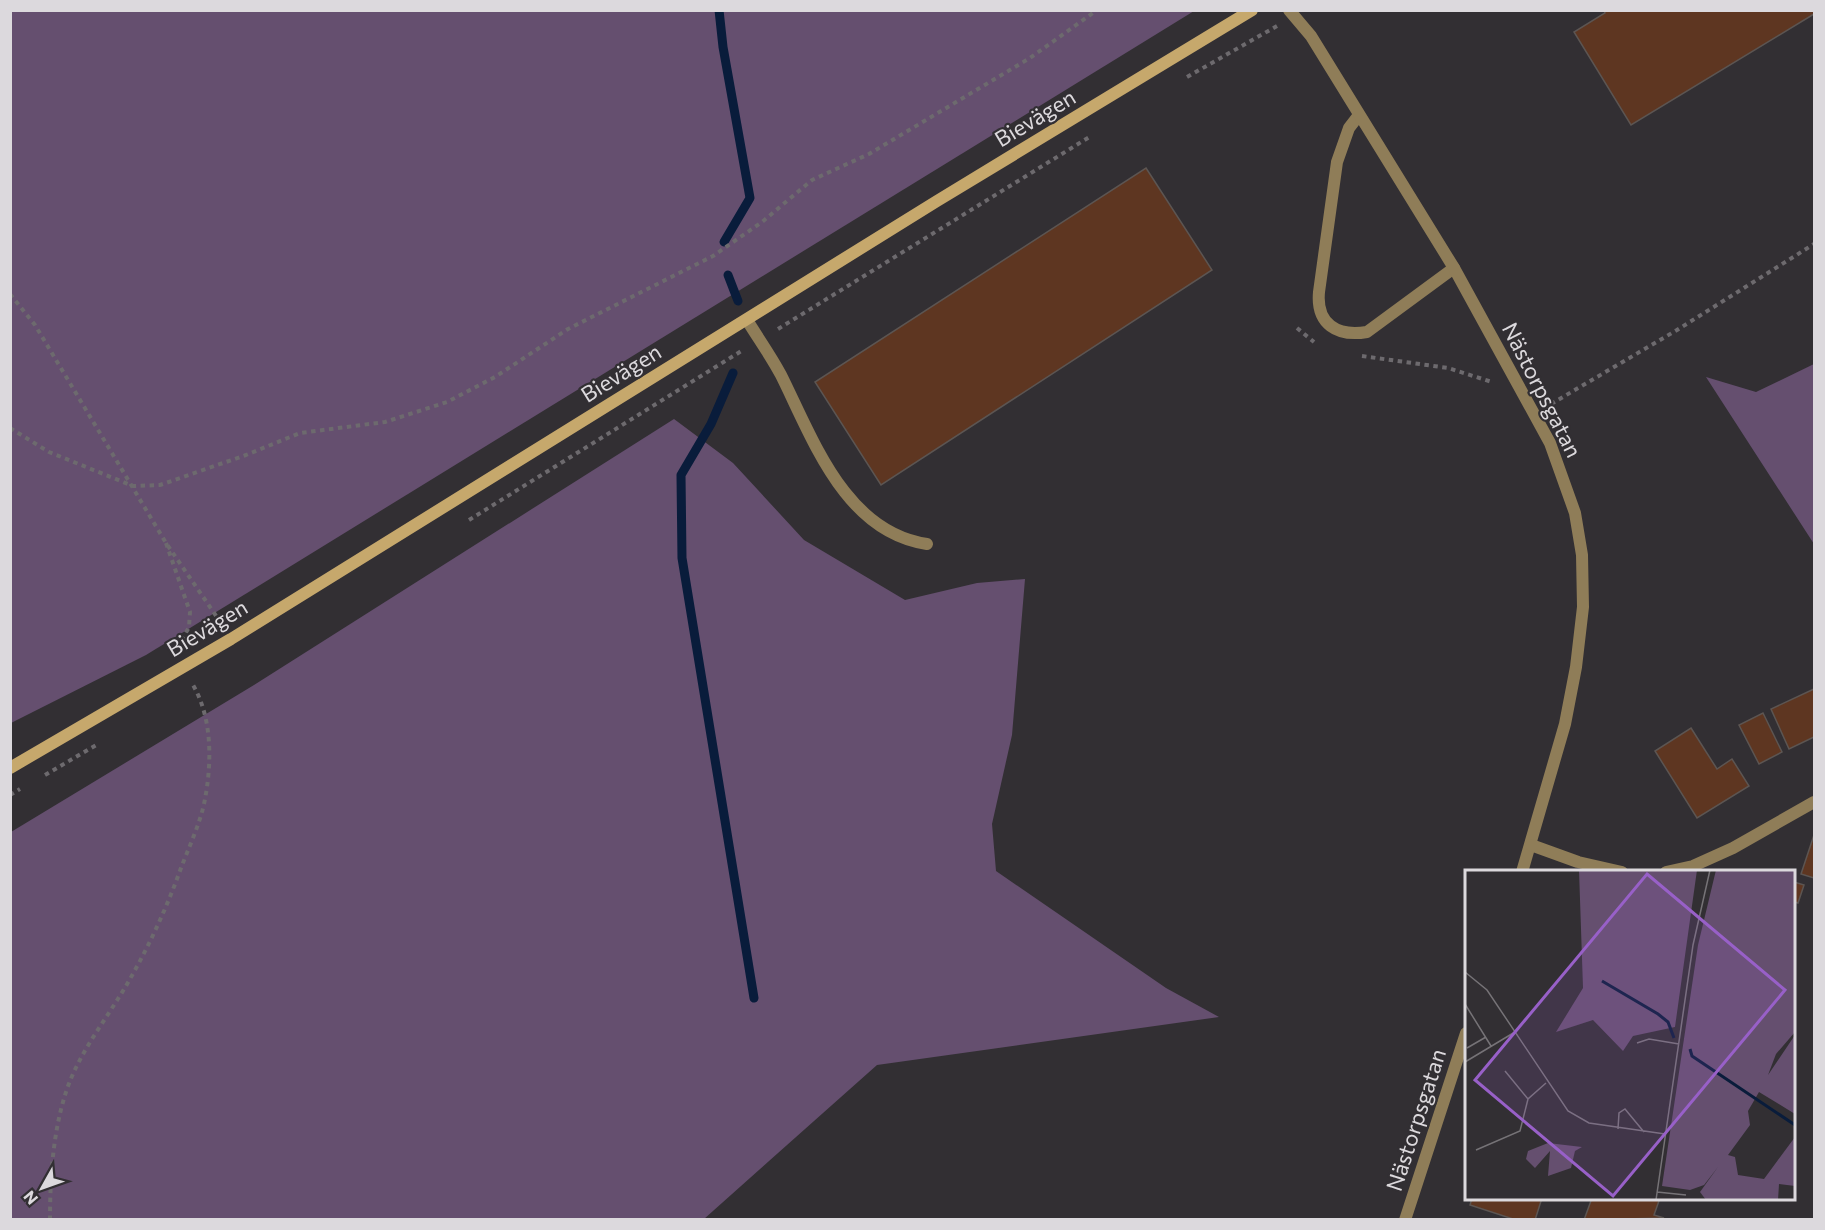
<svg xmlns="http://www.w3.org/2000/svg" width="1825" height="1230" viewBox="0 0 1825 1230" font-family="Commissioner,sans-serif">
<style>
.green{fill:#654f6f}
.lines{fill:none;stroke-linecap:round;stroke-linejoin:round}
.stream{stroke:#091c3b;stroke-width:9}
.building{fill:#5e3621;stroke:#5c5552;stroke-width:1.5}
.path{stroke:#6d6a6e;stroke-width:4;stroke-dasharray:4.5 4.5;stroke-linecap:butt}
.lane{stroke:#8f7d58;stroke-width:12}
.street{stroke:#8f7d58;stroke-width:12}
.secondary{stroke:#c6a86c;stroke-width:12}
.labels{text-anchor:middle;stroke-width:4.5;stroke-linejoin:round;paint-order:stroke}
.street-label{font-size:22px;fill:#dcd9dd;stroke:#322f33}
.inset-river{fill:none;stroke:#091c3b;stroke-width:3}
.inset-road{fill:none;stroke:#767377;stroke-width:1.5}
.view{fill:#9860c8;fill-opacity:0.15;stroke:#9860c8;stroke-width:3}
.inset-edge{fill:none;stroke:#dcd9dd;stroke-width:3}
</style>
<rect width="100%" height="100%" fill="#322f33"/>
<!-- green -->
<g class="green">
<polygon points="11,10 1194,10 1194,11 146,655 11,723"/>
<polygon points="1814,364 1814,544 1706,377 1756,392"/>
<polygon points="674,419 733,463 804,540 905,600 977,583 1025,579 1012,735 992,824 996,871 1166,988 1219,1017 877,1065 704,1219 11,1219 11,832 254,685"/>
</g>
<g class="lines">
<!-- stream -->
<g class="stream">
<polyline points="719,10 723,47 750,198 724,242"/>
<polyline points="728,275 738,301"/>
<polyline points="733,373 711,424 681,475 682,558 754,998"/>
</g>
</g>
<!-- building -->
<g class="building">
<polygon points="1604,10 1814,10 1814,14 1631,125 1574,32 1605,13"/>
<polygon points="1146,168 1212,270 881,485 815,382"/>
<polygon points="1814,689 1814,737 1789,749 1771,709"/>
<polygon points="1763,713 1782,752 1759,764 1739,725"/>
<polygon points="1691,728 1717,769 1732,759 1749,786 1697,818 1655,751"/>
<polygon points="1814,835 1814,878 1801,874"/>
<polygon points="1794,882 1804,885 1798,903 1794,902"/>
<polygon points="1472,1198 1542,1198 1535,1220 1516,1220 1470,1205"/>
<polygon points="1592,1198 1660,1198 1654,1215 1664,1218 1584,1220"/>
</g>
<g class="lines">
<!-- path -->
<g class="path">
<polyline points="1187,77 1277,26"/>
<polyline points="10,294 35,325 166,543 221,623"/>
<polyline points="1297,328 1314,342"/>
<polyline points="778,329 1091,136"/>
<polyline points="1362,356 1448,368 1492,382"/>
<polyline points="1551,404 1677,330 1814,244"/>
<polyline points="10,428 49,452 133,486 160,485 246,455 300,433 385,422 447,402 495,377 568,329 713,256 762,222 812,180 869,154 1030,58 1097,10"/>
<polyline points="469,520 743,350"/>
<polyline points="166,543 190,612 189,627 181,642"/>
<polyline points="45,775 98,744"/>
<polyline points="10,795 20,789"/>
<path d="M50,1220C50,1177 53,1130 67,1089C81,1049 109,1016 130,979C150,944 167,907 181,868C189,847 199,826 204,804C212,766 213,719 193,685"/>
</g>
<!-- lane -->
<g class="lane">
<path d="M1359,115L1349,128L1337,162L1319,292C1316,324 1337,337 1367,332L1454,268"/>
<path d="M747,320C758,338 771,356 781,375C813,439 845,532 927,544"/>
</g>
<!-- street -->
<g class="street">
<polyline points="1289,10 1311,36 1454,268 1550,443 1575,513 1582,555 1583,607 1576,667 1565,724 1522,872"/>
<polyline points="1531,845 1578,862 1622,872"/>
<polyline points="1666,872 1693,866 1733,848 1814,802"/>
<polyline points="1405,1220 1466,1033"/>
</g>
<!-- secondary -->
<polyline class="secondary" points="10,768 231,639 937,201 1252,10"/>
</g>
<g class="labels">
<!-- street labels -->
<g class="street-label">
<text transform="translate(1035 118) rotate(-31)" y="8">Bievägen</text>
<text transform="translate(621 373) rotate(-32)" y="8">Bievägen</text>
<text transform="translate(1542 390) rotate(63)" y="8">Nästorpsgatan</text>
<text transform="translate(207 628) rotate(-31)" y="8">Bievägen</text>
<text transform="translate(1416 1120) rotate(-72)" y="8">Nästorpsgatan</text>
</g>
</g>
<!-- overview -->
<g transform="translate(1465 870)">
<rect width="330" height="330" fill="#322f33"/>
<path d="M114,0H232L210,157L168,166L158,181L128,150L91,162L118,118ZM251,0H330V162L311,184L303,205L330,165V244L294,222L283,241L285,255L263,285L270,287L273,305L299,309L330,267V316L314,314L313,330H241L235,322L253,297L239,315L225,320L197,316L233,75ZM83,273L117,277L110,281L106,298L83,306L85,281L70,298L61,289L63,281Z" fill="#654f6f"/>
<path class="inset-river" d="M137,111L193,144L203,152L209,168M225,179L227,186L330,255"/>
<path class="inset-road" d="M0,102L22,120L103,241L124,253L200,264M0,134L26,176M172,173L184,169L214,174M2,178L21,167M0,192L50,162M40,201L63,229M153,259L154,243L160,239L179,262M11,280L55,261L63,229L81,213M192,322L221,325M191,330L228,75L245,0"/>
<path class="view" d="M182,4L320,120L148,326L10,210Z"/>
<rect width="330" height="330" class="inset-edge"/>
</g>
<!-- border -->
<rect width="1825" height="1230" fill="none" stroke="#dcd9dd" stroke-width="24"/>
<!-- north arrow -->
<g transform="translate(42 1188) rotate(230)" stroke="#322f33" stroke-width="4.5" paint-order="stroke">
<path d="M0-4.5L10 22L0 15L-10 22Z" fill="#dcd9dd"/>
<text y="-9" font-size="16" font-weight="bold" text-anchor="middle" fill="#dcd9dd">N</text>
</g>
</svg>
